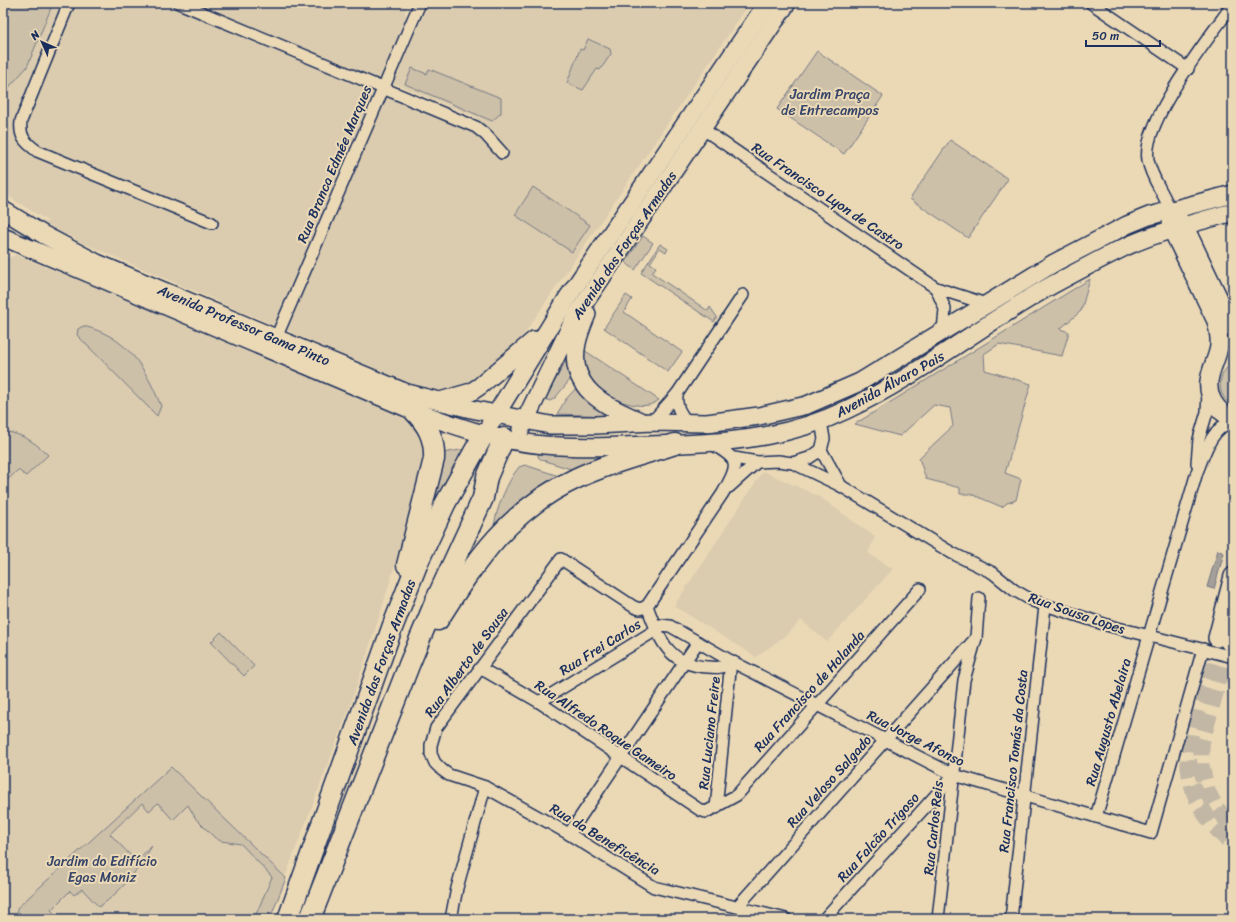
<svg xmlns="http://www.w3.org/2000/svg" width="1236" height="922" viewBox="0 0 1236 922" font-family="Sriracha,sans-serif">
<style>
.built{fill:#dbccaf}
.green{fill:#cdc0a9;stroke:#747884}
.water{fill:#a49f98;stroke:#6d7281}
.lines{fill:none;stroke-linecap:round;stroke-linejoin:round}
.primary-tunnel{stroke:#c1b7a4;stroke-width:17;stroke-dasharray:17 8;stroke-linecap:butt}
.street-casing{stroke:#1b2f5e;stroke-width:14}
.primary-casing{stroke:#1b2f5e;stroke-width:20}
.highway-casing{stroke:#1b2f5e;stroke-width:23}
.street{stroke:#ebd9b6;stroke-width:11}
.primary{stroke:#ebd9b6;stroke-width:17}
.highway{stroke:#ebd9b6;stroke-width:20}
.labels{text-anchor:middle;stroke-width:4;stroke-linejoin:round;paint-order:stroke}
.park-label{font-size:14px;fill:#364569;stroke:#ebd9b6}
.street-label{font-size:14px;fill:#1b2f5e;stroke:#ebd9b6}
</style>
<rect width="100%" height="100%" fill="#ebd9b6"/>
<filter id="ink" filterUnits="userSpaceOnUse"><feTurbulence type="fractalNoise" baseFrequency=".025" numOctaves="2"/><feDisplacementMap in="SourceGraphic" scale="8" xChannelSelector="R" yChannelSelector="G"/><feConvolveMatrix kernelMatrix="1 2 1 2 8 2 1 2 1" color-interpolation-filters="sRGB"/></filter>
<g filter="url(#ink)">
<!-- built -->
<g class="built">
<polygon points="3,3 408,3 405,12 407,18 377,91 481,135 506,151 476,117 393,83 428,3 750,3 524,334 504,355 474,380 455,388 439,390 413,385 78,241 69,235 36,235 3,232 3,218 49,222 3,193"/>
<polygon points="16,255 401,410 423,434 428,455 382,608 349,709 269,919 3,919 3,260"/>
<polygon points="763,471 820,497 875,537 868,553 893,569 827,642 801,620 789,633 756,657 674,606"/>
</g>
<!-- green -->
<g class="green">
<polygon points="3,3 22,3 31,7 31,3 53,3 27,67 3,94"/>
<polygon points="588,39 610,49 611,54 600,70 597,69 583,90 567,83 580,49 583,50"/>
<polygon points="817,51 883,96 844,154 777,109"/>
<polygon points="412,68 427,74 429,69 501,98 501,113 492,121 405,84"/>
<polygon points="950,140 1008,179 968,238 910,199"/>
<polygon points="533,187 590,225 572,252 515,215"/>
<polygon points="643,236 653,243 635,270 625,262"/>
<polygon points="660,244 668,249 666,252 660,248 650,263 656,267 652,273 708,311 710,307 717,317 714,322 641,273"/>
<polygon points="1090,279 1081,311 1060,329 1069,332 1062,356 999,344 984,354 985,370 1031,384 1005,473 1021,479 1016,500 1007,503 1002,507 971,494 960,494 960,488 926,479 919,458 953,426 950,408 934,405 900,436 855,424"/>
<polygon points="626,295 632,299 624,312 682,352 668,372 604,328"/>
<path d="M83,326C127,336 145,367 161,406L157,416L77,335L78,329Z"/>
<path d="M584,350L659,400C651,406 645,406 636,405C607,401 583,380 584,350Z"/>
<polygon points="568,357 574,375 555,398 550,401 545,399"/>
<path d="M1233,363V406C1216,396 1216,373 1233,363Z"/>
<polygon points="579,385 608,414 608,416 557,414 566,399"/>
<path d="M3,431C22,434 34,441 48,455L26,476L18,470L3,484Z"/>
<polygon points="466,449 430,518 433,499 443,453"/>
<polygon points="539,452 610,456 577,471 542,460 538,457"/>
<path d="M525,465L565,478L494,528C495,511 508,480 519,467Z"/>
<polygon points="221,632 254,666 244,676 211,642"/>
<path d="M171,767L286,878L270,919H254L272,877L241,844L221,841L215,838L196,819L188,805L173,820L158,803L149,811L142,803L110,834L136,861L152,846C137,871 123,890 99,907L82,889L74,895L70,891L51,910L55,914L50,919H18L17,908Z"/>
</g>
<!-- water -->
<polygon class="water" points="1218,550 1224,553 1214,589 1207,587"/>
<g class="lines">
<!-- primary-tunnel -->
<g class="primary-tunnel">
<path d="M1217,638C1195,715 1159,783 1233,844"/>
<polyline points="1229,642 1201,744 1201,766 1207,791 1216,808 1233,827"/>
</g>
<!-- street casing -->
<g class="street-casing">
<g id="street">
<path d="M69,3L21,121C19,137 25,142 37,151L212,223"/>
<polyline points="179,3 476,127 486,135 502,153"/>
<polyline points="1091,3 1188,69"/>
<polyline points="703,129 936,288 986,304"/>
<path d="M1170,210C1164,193 1151,178 1148,160C1141,122 1210,37 1233,4"/>
<polyline points="936,288 945,309 943,331"/>
<polyline points="276,338 420,3"/>
<path d="M677,394C675,406 680,415 689,423"/>
<polyline points="821,421 824,439 821,450 841,486"/>
<polyline points="652,422 677,394 743,295"/>
<path d="M710,443C741,460 739,463 723,493L647,606L640,609L634,607L561,559L436,728L431,745V754L435,763L442,770L449,775L485,787L569,834L654,887L786,919"/>
<polyline points="734,458 757,462 778,461 793,463 841,486 952,553 993,573 1014,590 1033,601 1110,626 1233,657"/>
<polyline points="793,463 809,458 821,450"/>
<polyline points="1197,463 1199,439 1207,412 1208,393"/>
<polyline points="729,487 757,462"/>
<path d="M647,606C660,640 668,665 708,667C718,668 724,668 731,661"/>
<polyline points="656,630 659,625 670,626 731,661 954,775 1151,833 1203,649"/>
<polyline points="480,668 539,702 700,810 706,812 737,795 920,589"/>
<polyline points="539,702 656,630"/>
<polyline points="716,808 731,661"/>
<path d="M1096,817L1197,472C1205,452 1211,428 1233,421"/>
<polyline points="569,834 698,642"/>
<polyline points="737,907 976,638"/>
<polyline points="451,919 457,888 485,787"/>
<polyline points="824,919 954,775"/>
<polyline points="938,919 964,680 976,638 979,598"/>
<polyline points="1011,919 1045,606"/>
</g>
</g>
<!-- primary casing -->
<g class="primary-casing">
<g id="primary">
<polyline points="3,210 44,235 97,263 407,393 471,409 550,425 596,425 652,422 707,423 759,416 807,405 860,382 1054,263 1127,225 1149,216 1233,194"/>
<path d="M1171,218L1172,230L1216,321C1218,330 1220,337 1219,346C1218,356 1212,366 1210,376C1205,395 1216,411 1233,419"/>
<polyline points="1177,218 1184,225 1233,328"/>
<path d="M3,237L407,408C451,425 497,441 544,445C590,449 636,445 682,444C739,442 795,435 846,410C919,376 982,324 1052,285C1076,272 1102,258 1127,246C1161,231 1197,222 1233,212"/>
<path d="M587,314C583,324 579,333 577,343C567,389 606,406 640,421"/>
<polyline points="440,401 471,392 480,386 534,340"/>
<polyline points="490,424 568,297 767,3"/>
<polyline points="521,429 575,317 787,3"/>
<polyline points="1217,638 1233,576"/>
<polyline points="1229,642 1233,628"/>
</g>
</g>
<!-- highway casing -->
<g class="highway-casing">
<g id="highway">
<path d="M407,565L434,459C435,439 428,425 414,411"/>
<path d="M438,620C476,560 510,509 577,478C608,463 642,455 675,444"/>
<polyline points="288,919 392,628 418,562 445,504 484,434"/>
<polyline points="310,919 409,665 436,600 483,498 487,477 504,438"/>
</g>
</g>
<!-- street -->
<use href="#street" class="street"/>
<!-- primary -->
<use href="#primary" class="primary"/>
<!-- highway -->
<use href="#highway" class="highway"/>
</g>
</g>
<g class="labels">
<!-- park labels -->
<g class="park-label">
<text x="830" y="99">Jardim Praça<tspan x="830" dy="16">de Entrecampos</tspan></text>
<text x="102" y="866">Jardim do Edifício<tspan x="102" dy="16">Egas Moniz</tspan></text>
</g>
<!-- street labels -->
<g class="street-label">
<text transform="translate(334 164) rotate(-67)" y="5">Rua Branca Edmée Marques</text>
<text transform="translate(828 196) rotate(34)" y="5">Rua Francisco Lyon de Castro</text>
<text transform="translate(624 245) rotate(-56)" y="5">Avenida das Forças Armadas</text>
<text transform="translate(244 325) rotate(23)" y="5">Avenida Professor Gama Pinto</text>
<text transform="translate(890 384) rotate(-29)" y="5">Avenida Álvaro Pais</text>
<text transform="translate(1077 613) rotate(19)" y="5">Rua Sousa Lopes</text>
<text transform="translate(600 647) rotate(-32)" y="5">Rua Frei Carlos</text>
<text transform="translate(381 662) rotate(-70)" y="5">Avenida das Forças Armadas</text>
<text transform="translate(466 662) rotate(-54)" y="5">Rua Alberto de Sousa</text>
<text transform="translate(809 691) rotate(-48)" y="5">Rua Francisco de Holanda</text>
<text transform="translate(1108 722) rotate(-74)" y="5">Rua Augusto Abelaira</text>
<text transform="translate(606 730) rotate(34)" y="5">Rua Alfredo Roque Gameiro</text>
<text transform="translate(709 733) rotate(-84)" y="5">Rua Luciano Freire</text>
<text transform="translate(916 738) rotate(27)" y="5">Rua Jorge Afonso</text>
<text transform="translate(1013 761) rotate(-84)" y="5">Rua Francisco Tomás da Costa</text>
<text transform="translate(829 781) rotate(-48)" y="5">Rua Veloso Salgado</text>
<text transform="translate(933 828) rotate(-84)" y="5">Rua Carlos Reis</text>
<text transform="translate(878 837) rotate(-48)" y="5">Rua Falcão Trigoso</text>
<text transform="translate(605 839) rotate(31)" y="5">Rua da Beneficência</text>
</g>
</g>
<!-- margin -->
<rect width="1236" height="922" fill="none" stroke="#ebd9b6" stroke-width="16"/>
<rect x="8" y="8" width="1220" height="906" fill="none" stroke="#1b2f5e" stroke-width="1.5" filter="url(#ink)"/>
<!-- north arrow -->
<g transform="translate(42 42) rotate(315)" stroke="#ebd9b6" stroke-width="3" paint-order="stroke">
<path d="M0-3L7 15L0 10L-7 15Z" fill="#1b2f5e"/>
<text y="-6" font-size="11" font-weight="bold" text-anchor="middle" fill="#1b2f5e">N</text>
</g>
<!-- scale -->
<path d="M1086 40v6h74v-6" fill="none" stroke="#1b2f5e" stroke-width="2"/>
<text x="1092" y="40" font-size="12" fill="#1b2f5e" stroke="#ebd9b6" stroke-width="3" paint-order="stroke">50 m</text>
</svg>
